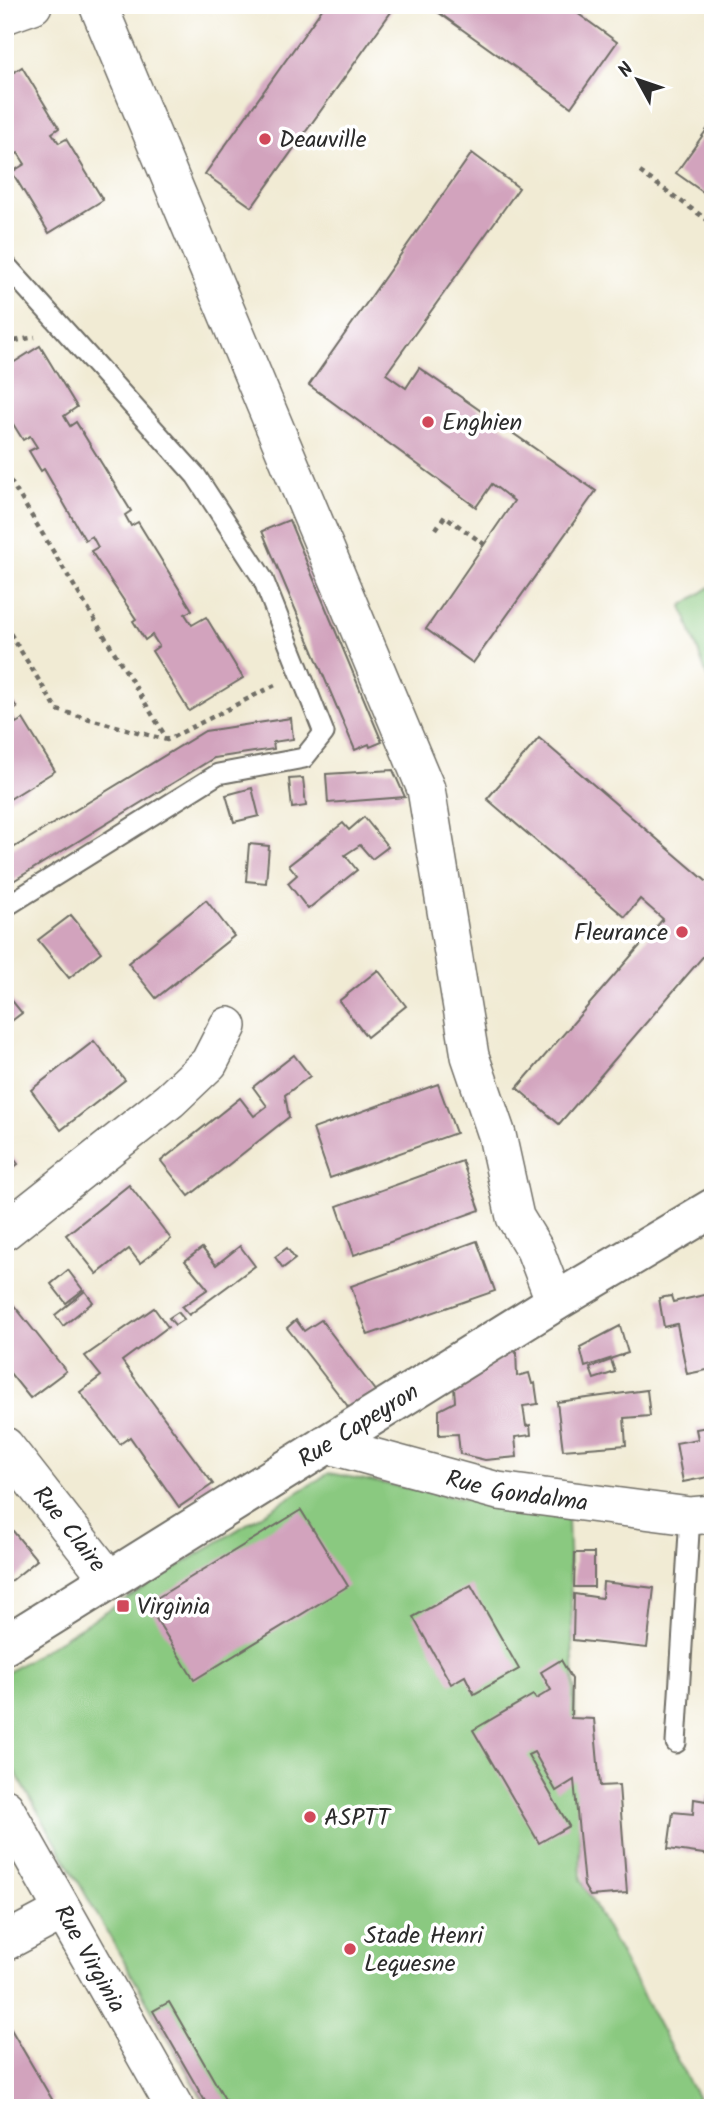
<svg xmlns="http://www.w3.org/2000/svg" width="718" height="2113" viewBox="0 0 718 2113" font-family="Kalam,sans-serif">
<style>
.green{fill:#8ac980;stroke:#5a7a56;stroke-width:2}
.building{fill:#d2a3bd}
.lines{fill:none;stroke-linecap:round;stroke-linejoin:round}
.lane-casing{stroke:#706e66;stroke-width:23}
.street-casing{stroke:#706e66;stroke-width:40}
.secondary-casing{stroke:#706e66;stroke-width:42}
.path{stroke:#706e66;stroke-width:4.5;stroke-dasharray:5 5;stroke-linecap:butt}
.lane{stroke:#fff;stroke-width:19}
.street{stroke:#fff;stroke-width:37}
.secondary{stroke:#fff;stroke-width:38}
.poi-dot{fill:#d1495b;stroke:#fff;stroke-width:2.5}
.labels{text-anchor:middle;stroke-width:7;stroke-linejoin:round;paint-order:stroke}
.poi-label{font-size:24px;fill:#2b2b2b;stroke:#fff;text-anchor:start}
.street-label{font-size:24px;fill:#2b2b2b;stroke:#fff}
</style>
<rect width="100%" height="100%" fill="#fff"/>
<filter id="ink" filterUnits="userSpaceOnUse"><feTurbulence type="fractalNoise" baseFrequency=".0143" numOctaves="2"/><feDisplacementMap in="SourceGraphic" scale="14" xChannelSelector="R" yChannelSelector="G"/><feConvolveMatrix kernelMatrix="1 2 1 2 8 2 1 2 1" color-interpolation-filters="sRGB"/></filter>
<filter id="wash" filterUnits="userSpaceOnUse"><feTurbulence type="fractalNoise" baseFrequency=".00686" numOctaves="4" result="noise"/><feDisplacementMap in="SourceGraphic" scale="28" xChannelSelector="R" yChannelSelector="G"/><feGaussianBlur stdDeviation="1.57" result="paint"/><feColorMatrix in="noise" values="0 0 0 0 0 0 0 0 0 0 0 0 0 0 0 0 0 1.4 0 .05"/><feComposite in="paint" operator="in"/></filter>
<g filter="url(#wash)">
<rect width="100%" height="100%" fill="#f1ebd4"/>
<!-- green -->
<g class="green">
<polygon points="713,585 713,693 682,606"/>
<polygon points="329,1473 568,1519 581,1880 703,2108 208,2108 5,1754 5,1674"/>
</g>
<g id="blocks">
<!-- building -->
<g class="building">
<polygon points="325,5 396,5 252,207 205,174"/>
<polygon points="428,5 566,5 617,42 571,107"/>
<polygon points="22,67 59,128 52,133 59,143 66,139 103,200 49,233 12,172 25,164 18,153 5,161 5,78"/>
<polygon points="713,121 713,199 676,173"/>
<polygon points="472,153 519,188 386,374 406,388 419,368 596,491 473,663 426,629 514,501 492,484 476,507 309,385"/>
<polygon points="40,346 77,407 64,416 70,426 76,422 131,511 125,515 131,526 138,522 192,610 185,614 192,625 206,617 243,678 189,711 152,651 159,646 152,635 145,640 133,621 136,619 91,551 98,547 92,536 85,540 44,469 41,471 29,451 37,447 30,436 23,440 5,411 5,368"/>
<polygon points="289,520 382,742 370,747 369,744 355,750 262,531"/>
<polygon points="5,689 17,708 10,712 16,723 23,719 55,771 5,802"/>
<polygon points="291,718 293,739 273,742 274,749 214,758 5,886 5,853 205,731"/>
<polygon points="539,738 713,887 713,945 559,1124 517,1088 663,919 640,899 625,917 487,799"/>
<polygon points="393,770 405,797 328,803 326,774"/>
<polygon points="303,778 306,806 292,808 289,779"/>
<polygon points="252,788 259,816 234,822 226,795"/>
<polygon points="364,817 388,847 372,859 360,845 345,855 357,870 308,909 288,883 297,875 289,865 343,823 349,830"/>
<polygon points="249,844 269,846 266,883 246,881"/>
<polygon points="206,900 234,936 156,998 128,963"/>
<polygon points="71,915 101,952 69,978 38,940"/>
<polygon points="378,970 406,1006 367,1037 339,1001"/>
<polygon points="5,992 22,1013 5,1026"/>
<polygon points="94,1041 125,1080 61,1130 31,1090"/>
<polygon points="294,1055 310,1076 285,1095 289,1117 189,1196 161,1161 240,1098 254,1116 267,1106 253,1087"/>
<polygon points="438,1084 456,1133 330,1178 313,1129"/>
<polygon points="5,1147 18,1164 5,1174"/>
<polygon points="462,1161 480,1210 354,1255 337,1206"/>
<polygon points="129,1185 171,1239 140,1263 129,1249 97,1274 66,1235"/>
<polygon points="477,1241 495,1291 368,1335 351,1286"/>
<polygon points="240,1246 255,1266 189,1315 182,1307 208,1289 185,1261 202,1248 216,1265"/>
<polygon points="287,1248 295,1259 283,1268 275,1257"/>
<polygon points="68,1270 83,1290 66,1303 51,1284"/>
<polygon points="85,1291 93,1302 63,1326 55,1315"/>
<polygon points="713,1293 712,1369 687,1374 677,1324 664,1327 659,1298 671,1296 673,1302"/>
<polygon points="5,1294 66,1371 30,1398 5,1367"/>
<polygon points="154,1308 168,1327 122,1361 213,1484 179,1507 130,1437 120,1444 80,1392 101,1376 85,1356"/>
<polygon points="178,1312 184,1319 175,1325 169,1318"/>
<polygon points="296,1320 304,1331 321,1320 376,1392 350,1409 287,1328"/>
<polygon points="620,1326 628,1353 585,1367 580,1347"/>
<polygon points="516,1349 517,1376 529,1373 532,1384 535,1383 538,1404 523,1406 526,1426 530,1425 531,1435 515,1437 517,1457 485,1460 460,1454 458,1434 439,1435 439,1410 455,1402 454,1386"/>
<polygon points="611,1360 615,1372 594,1379 590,1368"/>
<polygon points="647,1390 650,1416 624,1418 626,1445 563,1450 557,1402"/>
<polygon points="713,1426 713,1476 683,1482 676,1443 698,1439 696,1429"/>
<polygon points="301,1510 348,1586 194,1680 147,1604"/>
<polygon points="8,1525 37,1560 5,1586 5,1528"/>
<polygon points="575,1553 594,1553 594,1587 574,1587"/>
<polygon points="603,1582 654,1588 647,1648 573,1640 574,1594 602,1598"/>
<polygon points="471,1585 519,1669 474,1694 465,1676 451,1684 413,1617"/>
<polygon points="561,1660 572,1679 571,1718 594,1719 600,1786 619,1785 627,1893 590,1896 584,1886 574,1780 556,1791 534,1752 528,1755 569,1826 539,1843 473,1730 533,1695 536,1699 551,1690 541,1672"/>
<polygon points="707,1794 713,1795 711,1855 668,1849 673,1812 693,1814 694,1799 706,1801"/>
<polygon points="169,2002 230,2108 209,2108 153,2011"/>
<polygon points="5,2019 53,2101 42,2108 5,2108"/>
</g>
</g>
</g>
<g filter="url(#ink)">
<use href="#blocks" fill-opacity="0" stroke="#706e66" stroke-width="2"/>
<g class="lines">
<!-- lane casing -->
<g class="lane-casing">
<g id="lane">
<polyline points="5,264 196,476 263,579 324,733 304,758 218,774 5,907"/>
<polyline points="676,1743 690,1516"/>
</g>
</g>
<!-- street casing -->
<g class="street-casing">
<g id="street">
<polyline points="98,5 426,789 470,1056 497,1135 515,1217 535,1250 555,1302"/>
<polyline points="5,15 33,5"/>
<polyline points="5,1231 170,1100 209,1063 228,1026"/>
<path id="s1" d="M325,1444L498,1491L690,1516L713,1514"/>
<path id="s2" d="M5,1446L110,1580"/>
<path id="s3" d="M5,1808L175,2108"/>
<polyline points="5,1942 63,1911"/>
</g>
</g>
<!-- secondary casing -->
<g class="secondary-casing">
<g id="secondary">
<path id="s4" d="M5,1645L555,1302L713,1208"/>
</g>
</g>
<!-- path -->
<g class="path">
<polyline points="640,172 713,224"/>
<polyline points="5,343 35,337"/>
<polyline points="5,472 167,739"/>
<polyline points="436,529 445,516 485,545"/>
<polyline points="5,625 57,710 167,740 277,684"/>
</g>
<!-- lane -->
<use href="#lane" class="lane"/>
<!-- street -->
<use href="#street" class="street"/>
<!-- secondary -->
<use href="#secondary" class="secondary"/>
</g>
</g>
<!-- markers -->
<g class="poi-dot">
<circle cx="265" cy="139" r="7"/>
<circle cx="428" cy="422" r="7"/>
<circle cx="682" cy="932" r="7"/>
<rect x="116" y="1599" width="14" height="14" rx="3.5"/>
<circle cx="310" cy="1817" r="7"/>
<circle cx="350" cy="1949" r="7"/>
</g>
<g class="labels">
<!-- poi labels -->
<g class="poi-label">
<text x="279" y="147">Deauville</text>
<text x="442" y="430">Enghien</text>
<text x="668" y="940" text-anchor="end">Fleurance</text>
<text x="137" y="1614">Virginia</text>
<text x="324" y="1825">ASPTT</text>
<text x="364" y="1943">Stade Henri<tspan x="364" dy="28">Lequesne</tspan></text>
</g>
<!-- street labels -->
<g class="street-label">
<text dy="8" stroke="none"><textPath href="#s4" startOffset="416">Rue Capeyron</textPath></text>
<text dy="8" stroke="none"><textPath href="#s1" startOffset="198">Rue Gondalma</textPath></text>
<text dy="8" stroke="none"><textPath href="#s2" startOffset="105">Rue Claire</textPath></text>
<text dy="8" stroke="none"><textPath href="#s3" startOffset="173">Rue Virginia</textPath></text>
</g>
</g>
<!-- margin -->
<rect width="718" height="2113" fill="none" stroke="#fff" stroke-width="28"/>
<!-- north arrow -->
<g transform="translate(638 80) rotate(310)" stroke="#ffffff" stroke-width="5" paint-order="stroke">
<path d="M0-5L12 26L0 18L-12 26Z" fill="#2b2b2b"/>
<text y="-10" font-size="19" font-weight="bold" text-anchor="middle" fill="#2b2b2b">N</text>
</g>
</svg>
